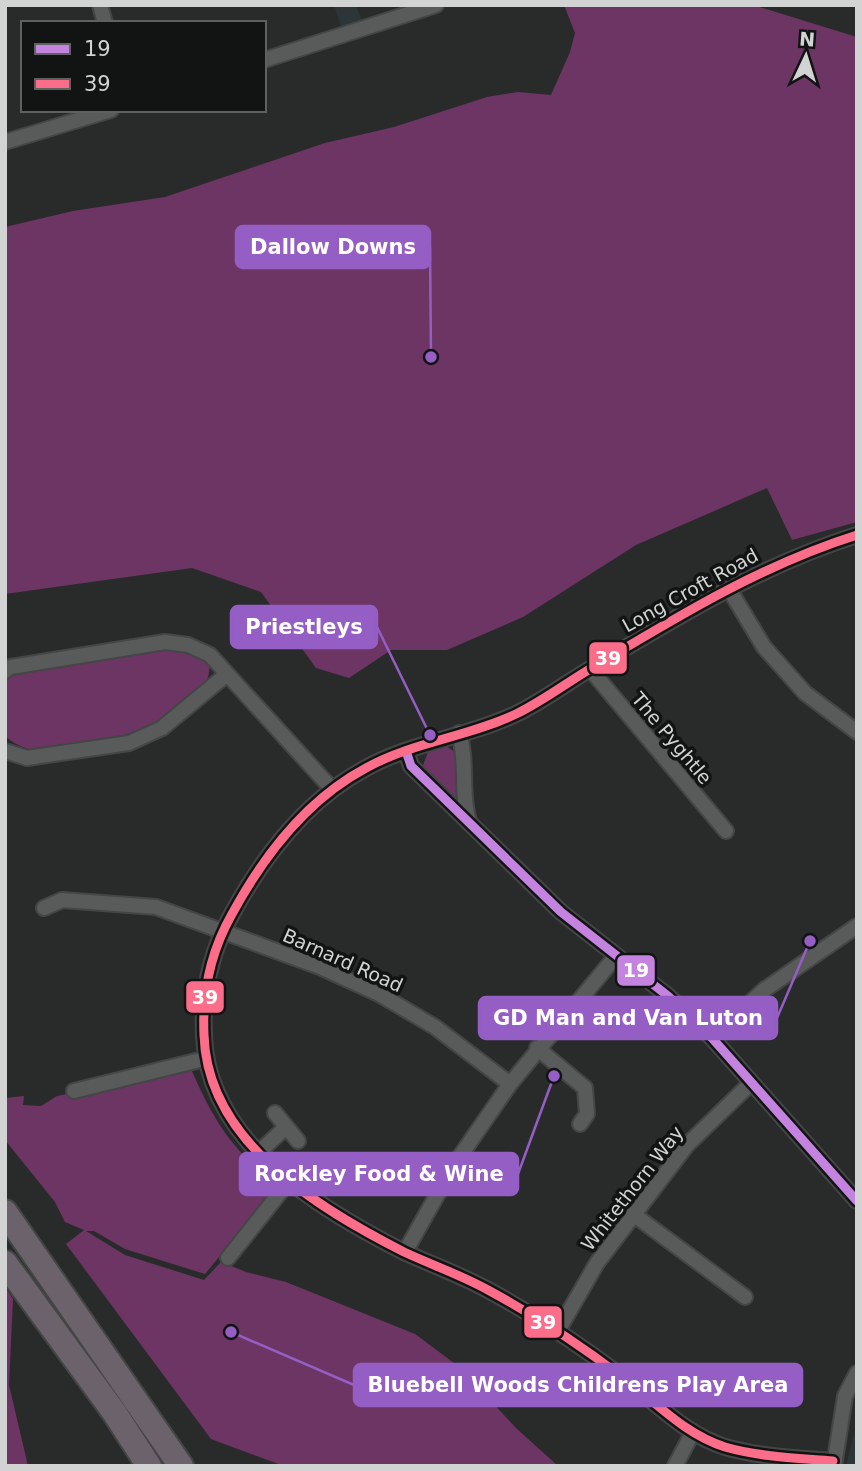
<svg xmlns="http://www.w3.org/2000/svg" width="862" height="1471" viewBox="0 0 862 1471" font-family="'DejaVu Sans',sans-serif">
<style>
.built{fill:#2c3537}
.green{fill:#6d3564}
.lines{fill:none;stroke-linecap:round;stroke-linejoin:round}
.street-casing{stroke:#444646;stroke-width:18}
.highway-casing{stroke:#444646;stroke-width:28}
.street{stroke:#595a5a;stroke-width:14}
.highway{stroke:#6b626b;stroke-width:24}
.bus-1-casing{stroke:#121414;stroke-width:14}
.bus-2-casing{stroke:#121414;stroke-width:14}
.bus-1{stroke:#c483df;stroke-width:9}
.bus-2{stroke:#fb6d88;stroke-width:9}
.labels{text-anchor:middle;stroke-width:7;stroke-linejoin:round;paint-order:stroke}
.street-label{font-size:19px;fill:#d2d4d4;stroke:#121414}
.leader{fill:none;stroke:#955ec5;stroke-width:2.5}
.callout-dot{fill:#955ec5;stroke:#121414;stroke-width:2.5}
.callout{fill:#955ec5;stroke:#955ec5;stroke-width:2.5}
.callout-label{font-size:21px;text-anchor:middle;font-weight:bold;fill:#fff}
.line-badge{stroke:#121414;stroke-width:2.5}
.badge-label{font-size:19px;text-anchor:middle;font-weight:bold;fill:#fff}
</style>
<rect width="100%" height="100%" fill="#292b2b"/>
<!-- built -->
<g class="built">
<polygon points="334,5 356,5 362,21 341,27"/>
<polygon points="857,1422 857,1466 846,1466"/>
</g>
<!-- green -->
<g class="green">
<polygon points="564,5 753,5 857,37 857,522 792,540 767,488 636,545 523,617 447,650 391,650 349,678 316,668 261,592 192,568 5,594 5,227 73,211 165,197 325,143 394,127 487,97 518,92 551,95 570,52 575,33"/>
<path d="M152,647L182,649L209,662C219,718 71,758 29,749C20,747 12,742 5,736L7,677Z"/>
<polygon points="446,746 458,754 456,801 422,768 428,752"/>
<path d="M191,1069C215,1124 231,1147 277,1187L205,1274L125,1249L94,1231H86L125,1255L204,1280L221,1262L246,1272L286,1282L415,1334L458,1366L517,1429L558,1466H284L211,1439L66,1244L84,1230L65,1222L55,1202L5,1140V1098L24,1096L23,1105L41,1106L57,1096Z"/>
<polygon points="5,1287 13,1299 9,1385 28,1466 5,1466"/>
</g>
<g class="lines">
<!-- street casing -->
<g class="street-casing">
<g id="street">
<polyline points="100,5 105,23"/>
<polyline points="264,60 436,5"/>
<polyline points="5,142 111,110"/>
<polyline points="729,589 764,647 805,693 857,732"/>
<polyline points="590,669 726,831"/>
<polyline points="5,671 11,667 165,642 188,645 210,655 332,789"/>
<path d="M459,733C468,762 460,792 469,821"/>
<polyline points="5,751 27,758 129,743 162,728 227,674"/>
<polyline points="406,751 411,766 561,912 668,996 712,1038 857,1201"/>
<polyline points="44,908 62,900 156,907 320,967 379,994 435,1027 510,1084"/>
<polyline points="712,1038 764,990 857,926"/>
<polyline points="537,1048 585,1088 587,1114 580,1124"/>
<polyline points="74,1091 204,1059"/>
<polyline points="275,1113 298,1141"/>
<polyline points="258,1153 284,1129"/>
<polyline points="633,1214 745,1297"/>
<polyline points="405,1252 454,1165 510,1084 616,956"/>
<polyline points="228,1258 290,1180"/>
<polyline points="559,1329 597,1263 687,1145 751,1083"/>
<path d="M833,1461C797,1458 760,1457 725,1447C684,1434 656,1402 622,1377C579,1344 536,1316 488,1290C461,1275 432,1265 404,1252C318,1208 207,1142 204,1035C202,993 211,951 232,914C264,855 306,800 366,768C413,742 468,737 516,714C543,701 569,681 595,666C680,615 762,565 857,535"/>
<polyline points="675,1466 693,1432"/>
<polyline points="834,1466 845,1396 857,1373"/>
</g>
</g>
<!-- highway casing -->
<g class="highway-casing">
<g id="highway">
<polyline points="5,1212 181,1466"/>
<polyline points="5,1263 114,1412 149,1466"/>
</g>
</g>
<!-- street -->
<use href="#street" class="street"/>
<!-- highway -->
<use href="#highway" class="highway"/>
<!-- bus-1 casing -->
<g class="bus-1-casing">
<polyline id="bus-1" points="406,751 411,766 561,912 668,996 712,1038 857,1201"/>
</g>
<!-- bus-2 casing -->
<g class="bus-2-casing">
<path id="bus-2" d="M833,1461C797,1458 760,1457 725,1447C684,1434 656,1402 622,1377C579,1344 536,1316 488,1290C461,1275 432,1265 404,1252C318,1208 207,1142 204,1035C202,993 211,951 232,914C264,855 306,800 366,768C413,742 468,737 516,714C543,701 569,681 595,666C680,615 762,565 857,535"/>
</g>
<!-- bus-1 -->
<use href="#bus-1" class="bus-1"/>
<!-- bus-2 -->
<use href="#bus-2" class="bus-2"/>
</g>
<g class="labels">
<!-- street labels -->
<g class="street-label">
<text transform="translate(690 590) rotate(-29)" y="7">Long Croft Road</text>
<text transform="translate(672 738) rotate(50)" y="7">The Pyghtle</text>
<text transform="translate(343 960) rotate(24)" y="7">Barnard Road</text>
<text transform="translate(632 1188) rotate(-52)" y="7">Whitethorn Way</text>
</g>
</g>
<!-- callouts -->
<path class="leader" d="M431 357L430 247M430 735L377 627M810 941L777 1018M554 1076L518 1174M231 1332L354 1385"/>
<g class="callout-dot">
<circle cx="431" cy="357" r="7"/>
<circle cx="430" cy="735" r="7"/>
<circle cx="810" cy="941" r="7"/>
<circle cx="554" cy="1076" r="7"/>
<circle cx="231" cy="1332" r="7"/>
</g>
<g class="callout">
<rect x="236" y="226" width="194" height="42" rx="7"/>
<rect x="231" y="606" width="146" height="42" rx="7"/>
<rect x="479" y="997" width="298" height="42" rx="7"/>
<rect x="240" y="1153" width="278" height="42" rx="7"/>
<rect x="354" y="1364" width="448" height="42" rx="7"/>
</g>
<g class="callout-label">
<text x="333" y="254">Dallow Downs</text>
<text x="304" y="634">Priestleys</text>
<text x="628" y="1025">GD Man and Van Luton</text>
<text x="379" y="1181">Rockley Food &amp; Wine</text>
<text x="578" y="1392">Bluebell Woods Childrens Play Area</text>
</g>
<g class="line-badge">
<rect x="588" y="641" width="40" height="34" rx="7" fill="#fb6d88"/>
<rect x="616" y="954" width="40" height="33" rx="7" fill="#c483df"/>
<rect x="185" y="980" width="40" height="34" rx="7" fill="#fb6d88"/>
<rect x="523" y="1305" width="40" height="34" rx="7" fill="#fb6d88"/>
</g>
<g class="badge-label">
<text x="608" y="665">39</text>
<text x="636" y="977">19</text>
<text x="205" y="1004">39</text>
<text x="543" y="1329">39</text>
</g>
<!-- border -->
<rect width="862" height="1471" fill="none" stroke="#d2d4d4" stroke-width="14"/>
<!-- legend -->
<rect x="21" y="21" width="245" height="91" fill="#121414" stroke="#5f6161" stroke-width="2"/>
<rect x="35" y="44" width="35" height="10" fill="#c483df" stroke="#5f6161" stroke-width="2"/>
<text x="84" y="56" font-size="21" fill="#d2d4d4">19</text>
<rect x="35" y="79" width="35" height="10" fill="#fb6d88" stroke="#5f6161" stroke-width="2"/>
<text x="84" y="91" font-size="21" fill="#d2d4d4">39</text>
<!-- north arrow -->
<g transform="translate(806 56) rotate(4)" stroke="#121414" stroke-width="5" paint-order="stroke">
<path d="M0-5L12 26L0 18L-12 26Z" fill="#d2d4d4"/>
<text y="-10" font-size="19" font-weight="bold" text-anchor="middle" fill="#d2d4d4">N</text>
</g>
</svg>
